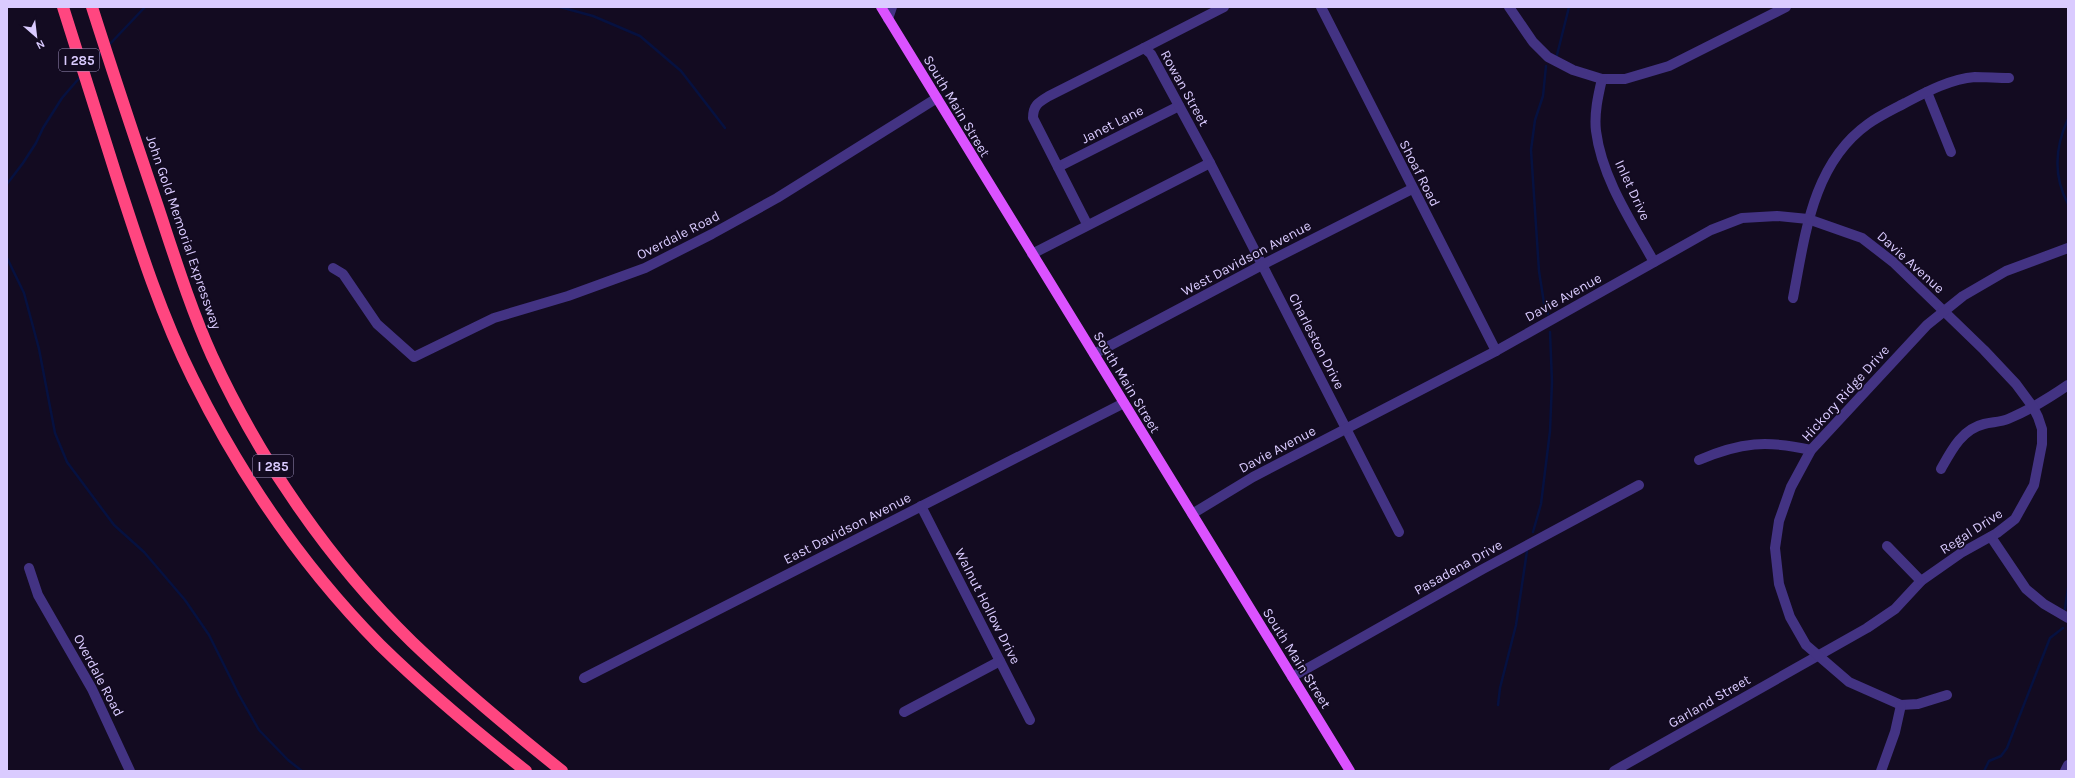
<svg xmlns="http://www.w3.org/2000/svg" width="2075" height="778" viewBox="0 0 2075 778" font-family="Karla,sans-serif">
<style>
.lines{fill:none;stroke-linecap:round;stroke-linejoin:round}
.stream{stroke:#061140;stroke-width:2.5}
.minor{stroke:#433383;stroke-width:10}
.major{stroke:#db52ff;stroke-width:10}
.highway{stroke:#ff4680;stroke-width:12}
.labels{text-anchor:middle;stroke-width:3.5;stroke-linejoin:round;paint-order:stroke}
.shield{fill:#130b21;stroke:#9e91bc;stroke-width:1}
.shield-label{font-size:13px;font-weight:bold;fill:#dacbff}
.street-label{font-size:14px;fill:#dacbff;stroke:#130b21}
</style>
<rect width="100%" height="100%" fill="#130b21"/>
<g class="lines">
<!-- stream -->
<g class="stream">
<polyline points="560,7 593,16 640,36 681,71 725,128"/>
<polyline points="108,46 145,7"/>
<polyline points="1557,55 1569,7"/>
<polyline points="1546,66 1543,96 1535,120 1531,150 1539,271 1544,303 1548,314"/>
<polyline points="87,70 102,52"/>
<path d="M2068,119C2055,147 2053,176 2068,204"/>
<polyline points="7,184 23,163 36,143 43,128 62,98 81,76"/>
<polyline points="7,258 24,293 39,349 55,433 67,462 114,525 144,552 185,600 209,635 239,695 259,730 288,760 302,771"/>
<polyline points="1533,532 1541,504 1550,431 1552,382 1550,332"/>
<polyline points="2065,609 2068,588"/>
<polyline points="1498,705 1500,688 1516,625 1527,551"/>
<polyline points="1984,771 1989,761 2001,756 2007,748 2050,638 2063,628"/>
</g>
<!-- minor -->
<g class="minor">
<polyline points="1321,7 1496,351"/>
<polyline points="1509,7 1533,42 1548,57 1573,70 1602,79 1625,79 1669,66 1786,7"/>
<polyline points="888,19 892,7"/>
<polyline points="1144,48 1224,7"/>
<path d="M1602,79C1598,96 1594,114 1596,131C1602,178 1631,221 1654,262"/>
<polyline points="1927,92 1951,152"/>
<polyline points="1058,167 1179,106"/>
<path d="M1087,224L1033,118C1033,105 1039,102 1049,96L1144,48L1151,54L1210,163L1399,532"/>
<polyline points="1032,254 1210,163"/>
<polyline points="333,268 343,274 377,324 414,357 494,318 568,296 645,268 712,234 777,198 937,98"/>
<path d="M1793,298C1805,236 1812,164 1868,124C1879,116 1892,110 1905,103C1926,92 1950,79 1975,77C1986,77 1998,78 2009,78"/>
<polyline points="1094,354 1262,265 1412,189"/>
<path d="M1699,460C1741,442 1767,440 1811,450"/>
<path d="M1941,469C1951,451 1962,429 1984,424C1992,422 2001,422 2008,419C2030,410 2049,398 2068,385"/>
<polyline points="921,506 1030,720"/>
<polyline points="1192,514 1253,477 1496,351 1711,230 1742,218 1777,216 1808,219 1862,238 1893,262 1984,350 2016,384 2033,407 2038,417 2042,429 2042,444 2034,485 2015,519 1997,533 1961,553 1921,581 1895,609 1867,628 1614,771"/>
<polyline points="1991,537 2026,589 2044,604 2068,618"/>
<polyline points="1887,546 1921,581"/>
<polyline points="29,568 38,595 92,689 130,771"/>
<polyline points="1292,677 1483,569 1639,485"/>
<polyline points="584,678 1124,403"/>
<polyline points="1947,695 1918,704 1901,705 1849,682 1806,645 1790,617 1779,584 1775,548 1779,521 1791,487 1811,450 1927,325 1963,296 2006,271 2068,248"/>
<polyline points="904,712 1000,661"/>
<polyline points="1881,771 1895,732 1901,705"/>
<polyline points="2065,771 2068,765"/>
</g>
<!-- major -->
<polyline class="major" points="881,7 1350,771"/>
<!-- highway -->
<g class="highway">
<path d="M63,7C81,64 99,121 117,178C139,246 161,315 193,379C241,476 304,568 380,645C426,690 475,731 526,771"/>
<path d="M92,7C113,73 135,139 157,204C174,255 190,307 212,356C260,460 329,561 412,642C460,688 511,730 562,771"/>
</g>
</g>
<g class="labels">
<!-- shield labels -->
<g class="shield">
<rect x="59" y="49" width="40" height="22" rx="3"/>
<rect x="253" y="455" width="40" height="22" rx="3"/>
</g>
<g class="shield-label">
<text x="79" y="65">I 285</text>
<text x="273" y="471">I 285</text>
</g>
<!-- street labels -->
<g class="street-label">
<text transform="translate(1185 88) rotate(61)" y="5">Rowan Street</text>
<text transform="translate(957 106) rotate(59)" y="5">South Main Street</text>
<text transform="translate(1112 124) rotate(-27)" y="5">Janet Lane</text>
<text transform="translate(1420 173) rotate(63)" y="5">Shoaf Road</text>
<text transform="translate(1633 190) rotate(65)" y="5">Inlet Drive</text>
<text transform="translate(184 232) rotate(71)" y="5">John Gold Memorial Expressway</text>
<text transform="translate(678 235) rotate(-27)" y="5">Overdale Road</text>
<text transform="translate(1246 258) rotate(-28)" y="5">West Davidson Avenue</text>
<text transform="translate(1911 262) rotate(42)" y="5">Davie Avenue</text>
<text transform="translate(1563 297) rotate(-29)" y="5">Davie Avenue</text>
<text transform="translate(1317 341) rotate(63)" y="5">Charleston Drive</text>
<text transform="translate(1127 382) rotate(59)" y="5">South Main Street</text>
<text transform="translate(1845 393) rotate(-48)" y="5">Hickory Ridge Drive</text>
<text transform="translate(1277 449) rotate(-28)" y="5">Davie Avenue</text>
<text transform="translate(847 528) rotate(-27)" y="5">East Davidson Avenue</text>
<text transform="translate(1971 531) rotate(-33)" y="5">Regal Drive</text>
<text transform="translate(1458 567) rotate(-29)" y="5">Pasadena Drive</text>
<text transform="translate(988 606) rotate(63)" y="5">Walnut Hollow Drive</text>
<text transform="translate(1297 658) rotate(58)" y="5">South Main Street</text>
<text transform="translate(99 675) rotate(62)" y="5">Overdale Road</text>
<text transform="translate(1709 701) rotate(-30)" y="5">Garland Street</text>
</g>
</g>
<!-- border -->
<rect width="2075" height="778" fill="none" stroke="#dacbff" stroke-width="16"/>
<!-- north arrow -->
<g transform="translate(36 36) rotate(152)" stroke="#130b21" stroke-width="3" paint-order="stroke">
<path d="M0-3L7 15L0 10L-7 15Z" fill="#dacbff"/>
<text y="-6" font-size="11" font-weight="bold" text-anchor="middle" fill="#dacbff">N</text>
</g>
</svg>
